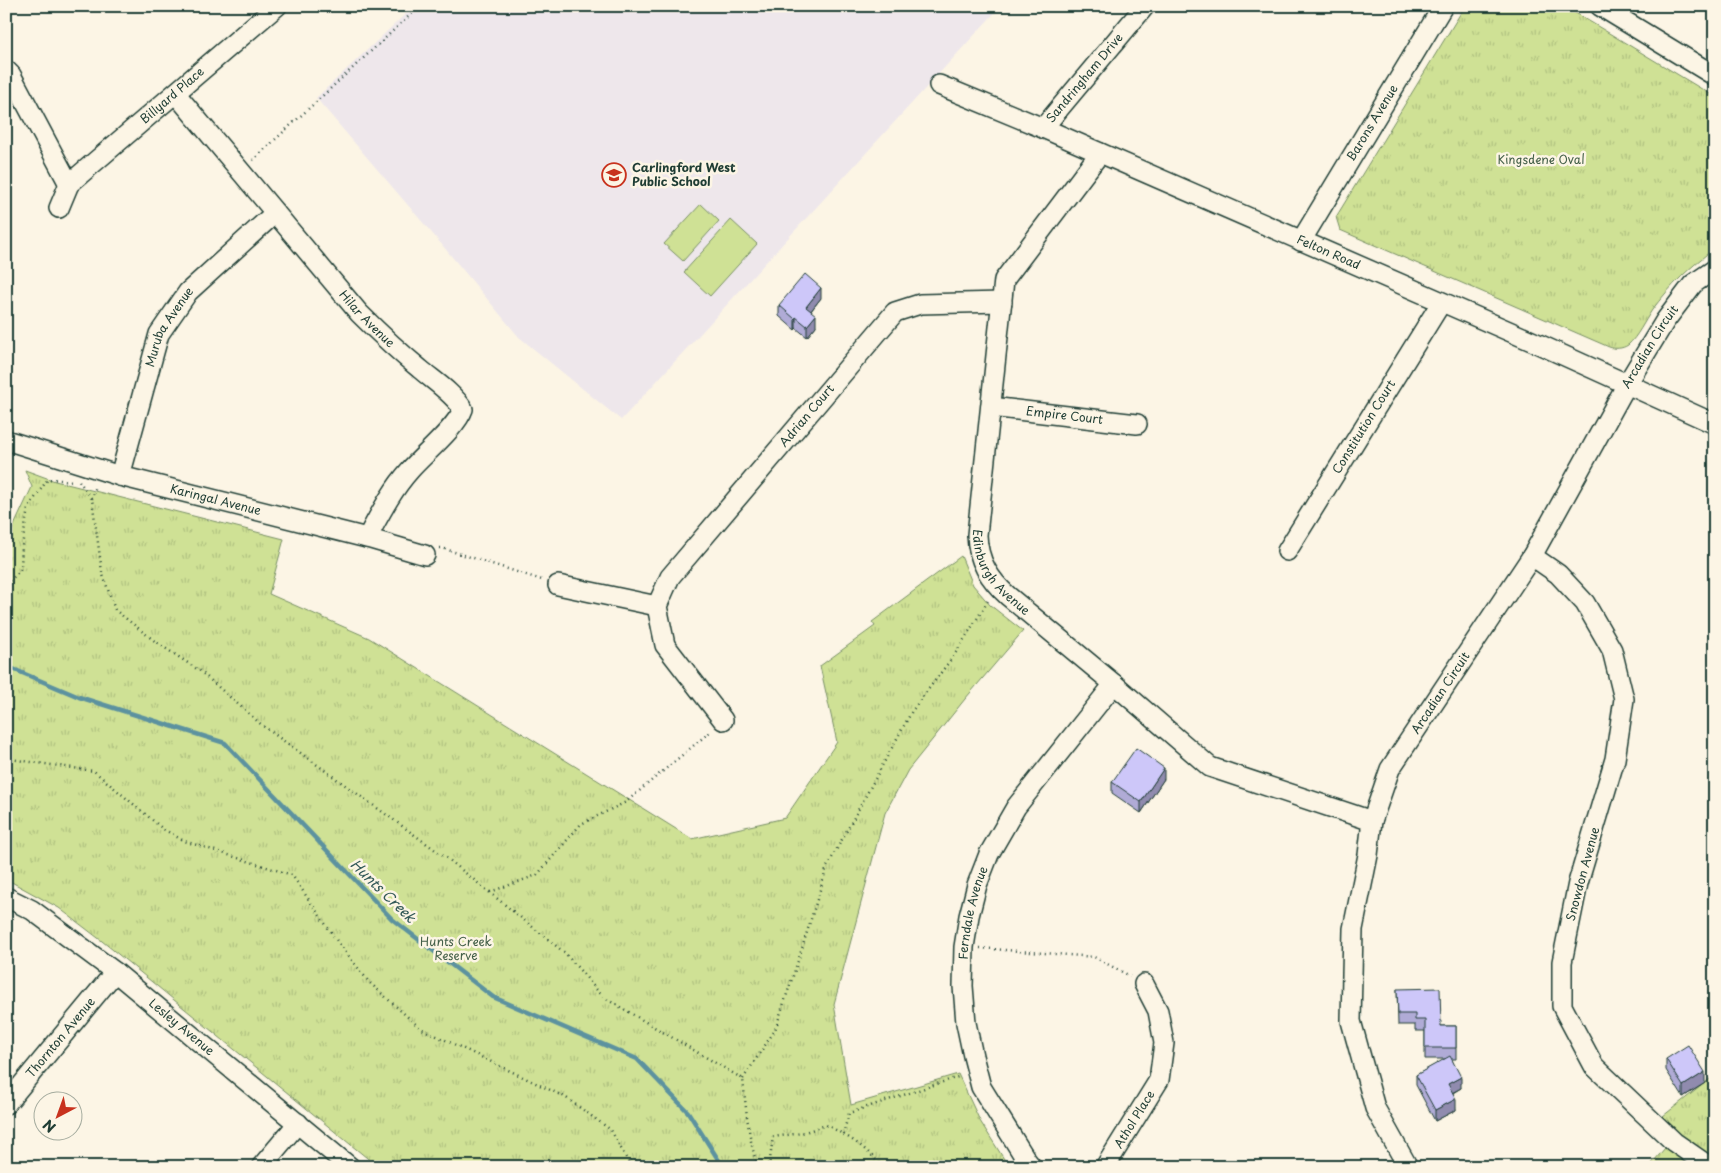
<svg xmlns="http://www.w3.org/2000/svg" width="1721" height="1173" viewBox="0 0 1721 1173" font-family="'Playpen Sans',sans-serif">
<style>
.built{fill:#eee7eb}
.grass{fill:#cfe195;stroke:#778f64}
.park{fill:url(#park-tufts);stroke:#778f64}
.lines{fill:none;stroke-linecap:round;stroke-linejoin:round}
.stream{stroke:#5c929f;stroke-width:4.5}
.street-casing{stroke:#1f3d34;stroke-width:22}
.path{stroke:#1f3d34;stroke-width:2.5;stroke-dasharray:1 4;stroke-linecap:butt}
.street{stroke:#fcf5e5;stroke-width:19}
.wall{fill:#b0abd6;stroke:#1f3d34}
.shaded-wall{fill:#908bae;stroke:#1f3d34}
.building{fill:#cdc7f9;stroke:#1f3d34}
.labels{text-anchor:middle;stroke-width:5;stroke-linejoin:round;paint-order:stroke}
.street-label{font-size:12px;fill:#1f3d34;stroke:#fcf5e5}
.park-label{font-size:12px;fill:#425e47;stroke:#fcf5e5}
.poi-label{font-size:12px;font-weight:bold;fill:#1f3d34;stroke:#fcf5e5;text-anchor:start}
.water-label{font-size:14px;font-style:italic;fill:#335958;stroke:#fcf5e5}
</style>
<defs>
<pattern id="park-tufts" width="24" height="20" patternUnits="userSpaceOnUse" patternTransform="scale(1.25)"><rect width="24" height="20" fill="#cfe195"/><path d="M3 7l-1-3M5 7V3M7 7l1-3M15 17l-1-3M17 17v-4M19 17l1-3" fill="none" stroke="#b1c281"/></pattern>
</defs>
<rect width="100%" height="100%" fill="#fcf5e5"/>
<filter id="ink" filterUnits="userSpaceOnUse"><feTurbulence type="fractalNoise" baseFrequency=".02" numOctaves="2"/><feDisplacementMap in="SourceGraphic" scale="10" xChannelSelector="R" yChannelSelector="G"/><feConvolveMatrix kernelMatrix="1 2 1 2 8 2 1 2 1" color-interpolation-filters="sRGB"/></filter>
<g filter="url(#ink)">
<!-- built -->
<polygon class="built" points="414,6 1001,6 621,420 519,337 443,246 316,98"/>
<!-- grass -->
<g class="grass">
<polygon points="701,204 719,221 683,261 664,244"/>
<polygon points="731,220 757,244 710,296 684,272"/>
</g>
<!-- park -->
<g class="park">
<path d="M1465,6H1564L1715,97V248C1691,266 1670,286 1652,310C1644,322 1638,336 1628,345C1622,349 1615,349 1609,347L1340,230L1336,217Z"/>
<polygon points="25,470 55,481 284,539 269,594 369,638 692,839 785,818 837,742 820,666 875,626 872,622 961,556 973,585 990,605 1023,631 965,699 908,770 885,813 834,1004 851,1105 958,1074 980,1121 1009,1167 378,1167 102,941 59,908 6,879 6,543 32,487"/>
<polygon points="1715,1075 1715,1162 1658,1120"/>
<polygon points="1665,1148 1693,1167 1649,1167"/>
</g>
<g class="lines">
<!-- stream -->
<polyline class="stream" points="6,666 79,697 225,743 392,919 493,997 637,1059 688,1112 723,1167"/>
<!-- street casing -->
<g class="street-casing">
<g id="street">
<polyline points="1600,6 1715,76"/>
<polyline points="6,70 11,75 69,184"/>
<path id="s1" d="M939,85L1043,128L1534,342L1715,424"/>
<path id="s2" d="M176,94L359,313C379,333 398,351 420,369C434,381 453,393 463,409C457,427 424,454 410,470C392,490 380,514 367,538"/>
<path id="s3" d="M1043,128L1145,6"/>
<path id="s4" d="M1100,153L1004,280L977,535C978,561 989,579 1008,596L1114,684L1210,767L1372,821"/>
<path id="s5" d="M59,208L69,184L277,6"/>
<path id="s6" d="M1301,241L1443,6"/>
<path id="s7" d="M991,407L1137,424"/>
<path id="s8" d="M6,440L120,476L367,538L425,555"/>
<path id="s9" d="M120,476L159,334L188,292L275,213"/>
<path id="s10" d="M1287,551L1441,303"/>
<polyline points="1532,556 1558,574 1585,603 1612,650 1624,699 1615,759 1578,883 1562,962 1562,1006 1594,1066 1674,1142 1710,1167"/>
<polyline points="558,585 657,606"/>
<path id="s11" d="M723,720L665,645L657,606L670,577L895,312L920,304L1002,302"/>
<path id="s12" d="M6,897L32,910L115,972L350,1167"/>
<path id="s13" d="M6,1104L115,972"/>
<polyline points="261,1167 298,1123"/>
<path id="s14" d="M1032,1167L1027,1161L981,1087L973,1056L966,1023L963,986L964,947L969,916L977,885L989,854L1016,807L1114,684"/>
<path id="s15" d="M1105,1167L1159,1080L1164,1043L1158,1011L1144,984"/>
<path id="s16" d="M1408,1167L1375,1108L1351,1021L1353,929L1368,855L1372,821L1390,769L1532,556L1627,384L1665,321L1693,284L1715,269"/>
</g>
</g>
<!-- path -->
<g class="path">
<polyline points="253,160 420,6"/>
<path d="M79,481L92,499L102,572L115,610L156,642L200,671L263,726L448,859L565,953L603,997L743,1079C746,1109 748,1135 757,1165L769,1164"/>
<polyline points="92,499 96,486"/>
<polyline points="440,548 442,548 542,580"/>
<polyline points="6,582 8,583 21,569 22,546 28,508 48,479 74,481"/>
<polyline points="6,760 10,759 94,771 163,829 184,841 292,875 337,941 369,982 420,1028 565,1097 611,1130 631,1167"/>
<polyline points="490,892 537,875 581,824 626,802 711,731"/>
<polyline points="980,948 1094,957 1130,976"/>
<polyline points="743,1079 775,1030 799,958 827,867 912,711 955,654 988,601"/>
<polyline points="843,1134 849,1113 961,1076"/>
<polyline points="745,1167 757,1165"/>
<path d="M769,1167L773,1137L802,1133L826,1125C848,1136 866,1147 882,1167"/>
</g>
<!-- street -->
<use href="#street" class="street"/>
</g>
<!-- wall -->
<g class="wall">
<polygon points="821,298 811,311 816,326 807,337 796,328 795,330 779,316 779,305"/>
<polygon points="1164,779 1141,813 1112,793 1112,782"/>
<polygon points="1397,989 1441,1026 1456,1026 1456,1059 1452,1059 1461,1088 1453,1093 1456,1110 1435,1121 1416,1085 1416,1075 1446,1059 1425,1059 1425,1031 1415,1031 1415,1025 1398,1025"/>
<polygon points="1666,1059 1705,1083 1683,1097 1666,1070"/>
</g>
<!-- shaded-wall -->
<g class="shaded-wall">
<polygon points="821,288 821,298 806,317 806,307"/>
<polygon points="816,315 816,326 807,337 807,326"/>
<polygon points="796,317 796,328 795,330 795,319"/>
<polygon points="1164,768 1164,779 1141,813 1141,802"/>
<polygon points="1705,1072 1705,1083 1683,1097 1683,1086"/>
<polygon points="1461,1077 1461,1088 1448,1095 1448,1084"/>
<polygon points="1456,1099 1456,1110 1435,1121 1435,1110"/>
</g>
<!-- building -->
<g class="building">
<polygon points="805,274 821,288 806,307 816,315 807,326 796,317 795,319 779,305"/>
<polygon points="1136,748 1164,768 1141,802 1112,782"/>
<polygon points="1440,988 1441,1026 1456,1026 1456,1048 1425,1048 1425,1020 1415,1020 1415,1014 1398,1014 1397,989"/>
<polygon points="1688,1045 1705,1072 1683,1086 1666,1059"/>
<polygon points="1450,1056 1461,1077 1448,1084 1456,1099 1435,1110 1416,1075"/>
</g>
</g>
<!-- icons -->
<defs>
<g id="school-ring" transform="scale(1.25)"><circle r="9.5" fill="#fcf5e5" stroke="#c8321e" stroke-width="1.5"/><path d="M0-5L7-2L0 1L-7-2ZM-4 1L0 2.5L4 1V4Q0 6-4 4Z" fill="#c8321e"/></g>
</defs>
<g fill-rule="evenodd">
<use href="#school-ring" x="614" y="175"/>
</g>
<g class="labels">
<!-- street labels -->
<g class="street-label">
<text dy="4" stroke="none"><textPath href="#s3" startOffset="65">Sandringham Drive</textPath></text>
<text dy="4" stroke="none"><textPath href="#s5" startOffset="162">Billyard Place</textPath></text>
<text dy="4" stroke="none"><textPath href="#s6" startOffset="138">Barons Avenue</textPath></text>
<text dy="4" stroke="none"><textPath href="#s1" startOffset="424">Felton Road</textPath></text>
<text dy="4" stroke="none"><textPath href="#s2" startOffset="295">Hilar Avenue</textPath></text>
<text dy="4" stroke="none"><textPath href="#s9" startOffset="158">Muruba Avenue</textPath></text>
<text dy="4" stroke="none"><textPath href="#s16" startOffset="911">Arcadian Circuit</textPath></text>
<text dy="4" stroke="none"><textPath href="#s11" startOffset="378">Adrian Court</textPath></text>
<text dy="4" stroke="none"><textPath href="#s7" startOffset="74">Empire Court</textPath></text>
<text dy="4" stroke="none"><textPath href="#s10" startOffset="146">Constitution Court</textPath></text>
<text dy="4" stroke="none"><textPath href="#s8" startOffset="218">Karingal Avenue</textPath></text>
<text dy="4" stroke="none"><textPath href="#s4" startOffset="461">Edinburgh Avenue</textPath></text>
<text dy="4" stroke="none"><textPath href="#s16" startOffset="506">Arcadian Circuit</textPath></text>
<text transform="translate(1583 874) rotate(-75)" y="4">Snowdon Avenue</text>
<text dy="4" stroke="none"><textPath href="#s14" startOffset="272">Ferndale Avenue</textPath></text>
<text dy="4" stroke="none"><textPath href="#s12" startOffset="219">Lesley Avenue</textPath></text>
<text dy="4" stroke="none"><textPath href="#s13" startOffset="86">Thornton Avenue</textPath></text>
<text dy="4" stroke="none"><textPath href="#s15" startOffset="56">Athol Place</textPath></text>
</g>
<!-- park labels -->
<g class="park-label">
<text x="1541" y="164">Kingsdene Oval</text>
<text x="456" y="946">Hunts Creek<tspan x="456" dy="14">Reserve</tspan></text>
</g>
<!-- poi labels -->
<g class="poi-label">
<text x="632" y="172">Carlingford West<tspan x="632" dy="14">Public School</tspan></text>
</g>
<!-- water labels -->
<g class="water-label">
<text transform="translate(383 891) rotate(44)" y="5">Hunts Creek</text>
</g>
</g>
<!-- margin -->
<rect width="1721" height="1173" fill="none" stroke="#fcf5e5" stroke-width="25"/>
<rect x="12" y="12" width="1696" height="1148" fill="none" stroke="#1f3d34" stroke-width="2" filter="url(#ink)"/>
<!-- north arrow -->
<g transform="translate(58 1116) rotate(221)"><circle r="24" fill="#fcf5e5" stroke="#a4ab9e"/>
<path d="M0-4L9 19L0 12L-9 19Z" fill="#c8321e"/>
<text y="-8" font-size="14" font-weight="bold" text-anchor="middle" fill="#1f3d34">N</text>
</g>
</svg>
